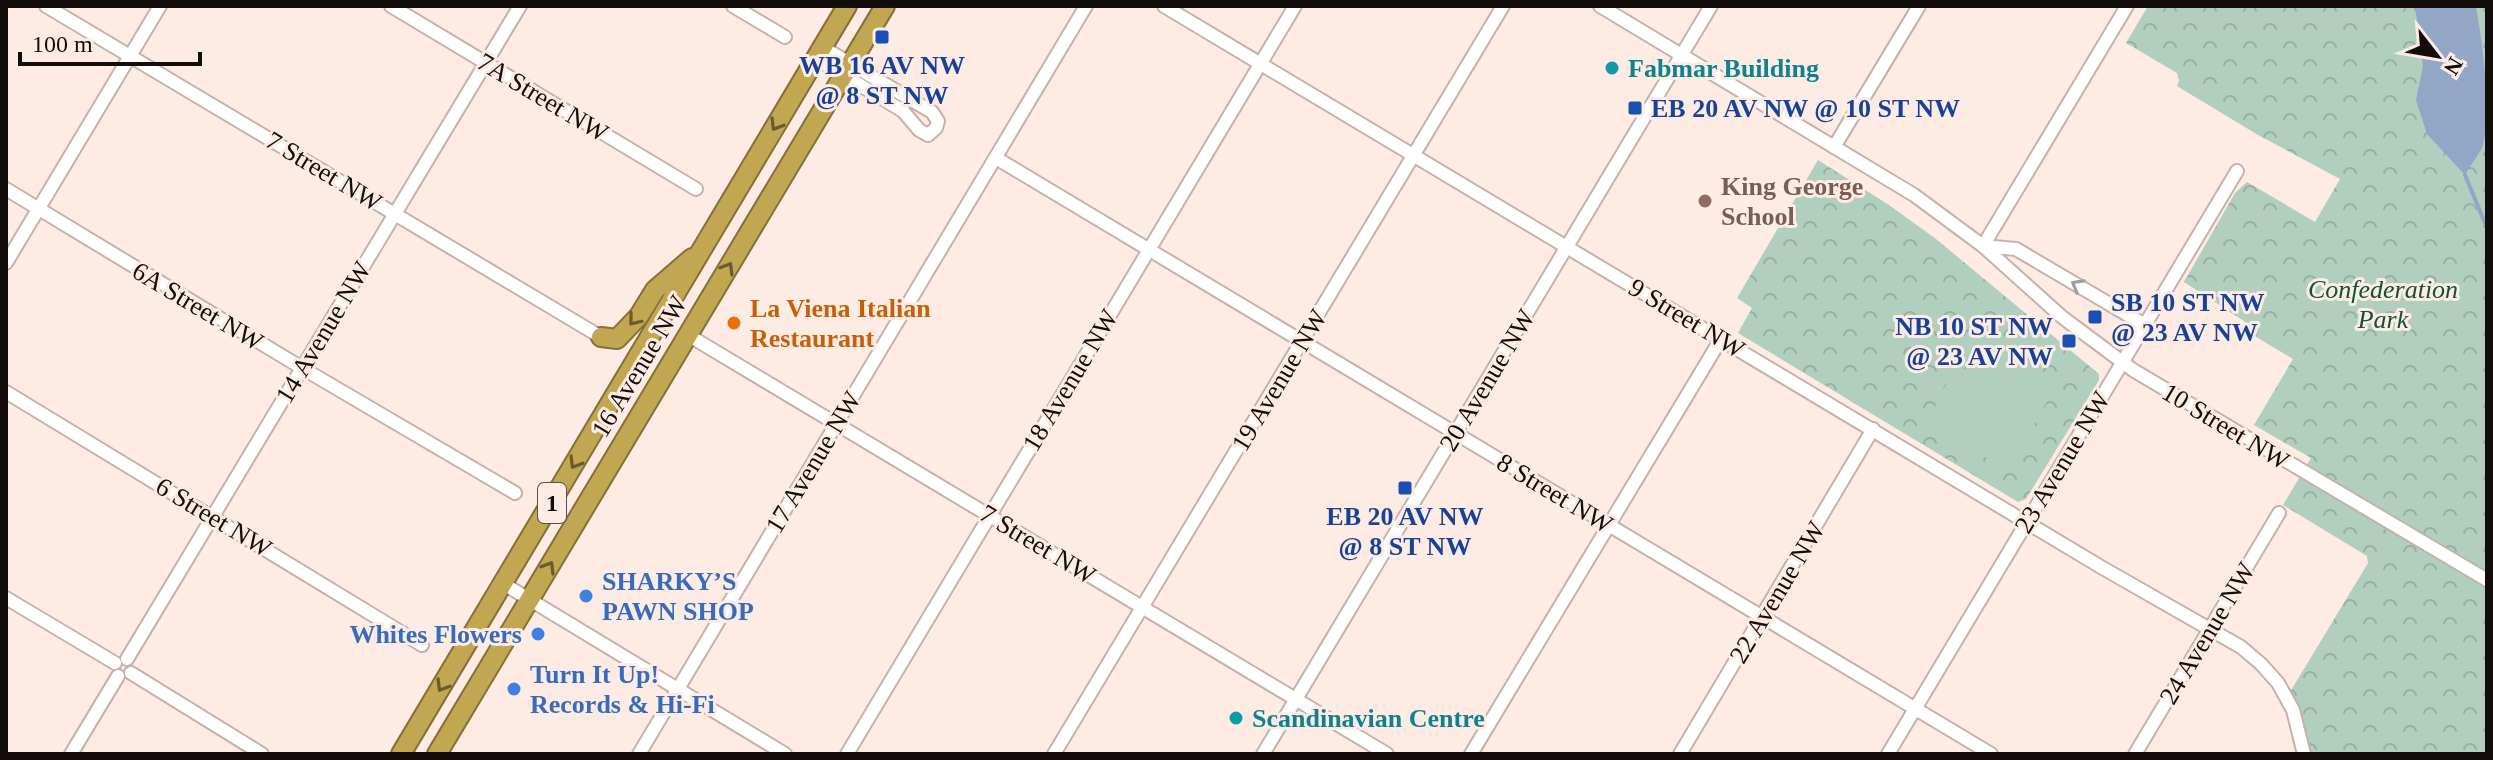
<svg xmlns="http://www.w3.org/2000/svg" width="2493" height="760" viewBox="0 0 2493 760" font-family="Georgia,serif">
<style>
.park{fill:url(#park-crowns)}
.pitch{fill:#b0cfbe}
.water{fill:#91a7c5}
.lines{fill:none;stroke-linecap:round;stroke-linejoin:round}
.stream{stroke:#91a7c5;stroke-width:4}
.minor-casing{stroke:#c4b3ad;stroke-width:16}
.highway-casing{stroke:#847139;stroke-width:22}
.minor{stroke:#fff;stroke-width:12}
.highway{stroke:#c1a752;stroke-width:18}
.oneway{stroke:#6a5a2e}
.oneway2{stroke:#a09e9d}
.transit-dot{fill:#1a4fb4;stroke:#fdebe4;stroke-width:3}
.culture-dot{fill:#0f9aa8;stroke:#fdebe4;stroke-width:3}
.education-dot{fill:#8d6e63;stroke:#fdebe4;stroke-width:3}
.food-dot{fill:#e8710a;stroke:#fdebe4;stroke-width:3}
.shop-dot{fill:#3f7fe0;stroke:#fdebe4;stroke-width:3}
.labels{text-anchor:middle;stroke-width:6;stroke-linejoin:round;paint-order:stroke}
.shield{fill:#fdebe4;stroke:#58504c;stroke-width:2}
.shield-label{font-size:24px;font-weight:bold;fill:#120d0b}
.transit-label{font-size:26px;font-weight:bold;fill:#164399;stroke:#fdebe4}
.culture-label{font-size:26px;font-weight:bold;fill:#0d838f;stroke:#fdebe4;text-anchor:start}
.street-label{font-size:26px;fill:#120d0b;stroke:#fdebe4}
.education-label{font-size:26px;font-weight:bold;fill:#785e54;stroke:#fdebe4;text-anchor:start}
.park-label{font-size:26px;font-style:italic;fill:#0e5438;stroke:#fdebe4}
.food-label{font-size:26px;font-weight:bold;fill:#c56008;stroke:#fdebe4;text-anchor:start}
.shop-label{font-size:26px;font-weight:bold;fill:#366cbe;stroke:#fdebe4;text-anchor:start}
</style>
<defs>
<pattern id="park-crowns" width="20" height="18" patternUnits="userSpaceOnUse" patternTransform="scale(2)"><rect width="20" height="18" fill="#b0cfbe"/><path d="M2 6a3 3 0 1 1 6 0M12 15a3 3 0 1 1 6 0" fill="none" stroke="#96b1a2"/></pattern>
</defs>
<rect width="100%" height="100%" fill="#fdebe4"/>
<!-- park -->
<g class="park">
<polygon points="2148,6 2487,6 2487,754 2310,754 2301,719 2290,692 2368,563 2367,556 2283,505 2311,458 2254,425 2293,359 2251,334 2244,321 2184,282 2235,193 2247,182 2315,222 2340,179 2258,135 2177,86 2179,81 2177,73 2126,43"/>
<polygon points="1818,160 1889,205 1936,239 2099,374 2099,380 2026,499 2018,502 1738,333 1752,308 1737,298"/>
</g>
<!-- pitch -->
<path class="pitch" d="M1998,360L2029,370L2052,393L2011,464L2002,467L1932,424C1935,386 1961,362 1998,360Z"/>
<!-- water -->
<path class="water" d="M2415,6H2476C2482,42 2493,114 2482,148C2477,157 2470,166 2465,175L2427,134L2416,100L2423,66Z"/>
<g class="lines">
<!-- stream -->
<polyline class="stream" points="2465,175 2487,228"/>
<!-- minor casing -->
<g class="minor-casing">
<g id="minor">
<polyline points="46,6 601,337"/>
<polyline points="391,6 696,189"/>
<polyline points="733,6 785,37"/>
<polyline points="1164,6 2101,567 2241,647 2261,664 2278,683 2293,710 2304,754"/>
<polyline points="1600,6 1914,195 1983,246 2062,317 2133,370 2487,580"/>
<polyline points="815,58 903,111 919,130 928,135 936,128 938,121 932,112 822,47"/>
<polyline points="1834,147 1919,6"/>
<polyline points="996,158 1991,754"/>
<polyline points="6,189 302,368 515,493"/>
<polyline points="1983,246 2127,6"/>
<polyline points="1983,246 2016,249 2145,325"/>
<polyline points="6,263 160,6"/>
<polyline points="688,335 1387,754"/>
<polyline points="6,392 422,645"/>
<polyline points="504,584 785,754"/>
<polyline points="6,598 115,663"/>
<polyline points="127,659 520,6"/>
<polyline points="131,673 262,754"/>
<polyline points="71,754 118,676"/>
<polyline points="639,754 1086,6"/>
<polyline points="847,754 1295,6"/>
<polyline points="1054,754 1503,6"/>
<polyline points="1263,754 1711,6"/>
<polyline points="1471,754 1721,339"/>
<polyline points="1680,754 1873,429"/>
<polyline points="1888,754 2237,171"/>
<polyline points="2135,754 2279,513"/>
</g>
</g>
<!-- highway casing -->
<g class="highway-casing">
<g id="highway">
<polyline points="601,337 617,339 639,316 655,290 692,258"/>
<polyline points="401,754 847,6"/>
<polyline points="437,754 885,6"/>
</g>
</g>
<!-- minor -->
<use href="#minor" class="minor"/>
<!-- highway -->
<use href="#highway" class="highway"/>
</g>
<!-- one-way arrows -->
<defs><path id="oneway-chevron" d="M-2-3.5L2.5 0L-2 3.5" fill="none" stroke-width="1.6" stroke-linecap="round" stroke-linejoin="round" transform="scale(2)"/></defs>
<g class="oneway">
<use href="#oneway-chevron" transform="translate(776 125) rotate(121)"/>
<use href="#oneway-chevron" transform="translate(728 268) rotate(-59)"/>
<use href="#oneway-chevron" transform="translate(634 320) rotate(129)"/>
<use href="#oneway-chevron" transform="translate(575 463) rotate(121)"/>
<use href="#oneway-chevron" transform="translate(549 567) rotate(-59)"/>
<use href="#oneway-chevron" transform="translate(442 686) rotate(121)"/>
</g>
<use class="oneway2" href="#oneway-chevron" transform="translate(2077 285) rotate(-150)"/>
<!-- markers -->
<g class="transit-dot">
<rect x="874" y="29" width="16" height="16" rx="4"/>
<rect x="1627" y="100" width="16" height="16" rx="4"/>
<rect x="2087" y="309" width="16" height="16" rx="4"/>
<rect x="2061" y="333" width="16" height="16" rx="4"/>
<rect x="1397" y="480" width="16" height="16" rx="4"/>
</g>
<g class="culture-dot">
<circle cx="1612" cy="68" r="8"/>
<circle cx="1236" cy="718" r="8"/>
</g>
<circle class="education-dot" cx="1705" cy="201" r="8"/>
<circle class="food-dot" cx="734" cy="323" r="8"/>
<g class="shop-dot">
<circle cx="586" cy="596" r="8"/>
<circle cx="538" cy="634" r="8"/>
<circle cx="514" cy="689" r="8"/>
</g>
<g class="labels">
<!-- shield labels -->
<rect class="shield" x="538" y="483" width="28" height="40" rx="6"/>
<g class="shield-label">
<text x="552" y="511">1</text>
</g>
<!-- transit labels -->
<g class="transit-label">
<text x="882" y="74">WB 16 AV NW<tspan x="882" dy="30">@ 8 ST NW</tspan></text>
<text x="1651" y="117" text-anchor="start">EB 20 AV NW @ 10 ST NW</text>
<text x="2111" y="311" text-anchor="start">SB 10 ST NW<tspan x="2111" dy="30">@ 23 AV NW</tspan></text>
<text x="2053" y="335" text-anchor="end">NB 10 ST NW<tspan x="2053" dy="30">@ 23 AV NW</tspan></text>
<text x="1405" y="525">EB 20 AV NW<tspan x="1405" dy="30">@ 8 ST NW</tspan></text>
</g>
<!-- culture labels -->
<g class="culture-label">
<text x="1628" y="77">Fabmar Building</text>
<text x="1252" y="727">Scandinavian Centre</text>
</g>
<!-- street labels -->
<g class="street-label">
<text transform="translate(543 97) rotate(31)" y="9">7A Street NW</text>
<text transform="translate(324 171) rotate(31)" y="9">7 Street NW</text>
<text transform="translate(198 306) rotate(31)" y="9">6A Street NW</text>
<text transform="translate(1687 318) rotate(31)" y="9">9 Street NW</text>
<text transform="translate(323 332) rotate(-59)" y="9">14 Avenue NW</text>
<text transform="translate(639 366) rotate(-59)" y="9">16 Avenue NW</text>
<text transform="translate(1070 380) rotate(-59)" y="9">18 Avenue NW</text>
<text transform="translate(1279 380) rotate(-59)" y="9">19 Avenue NW</text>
<text transform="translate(1487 380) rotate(-59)" y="9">20 Avenue NW</text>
<text transform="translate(2226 426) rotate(31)" y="9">10 Street NW</text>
<text transform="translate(813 462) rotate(-59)" y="9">17 Avenue NW</text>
<text transform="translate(2062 462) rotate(-59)" y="9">23 Avenue NW</text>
<text transform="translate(1555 493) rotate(31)" y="9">8 Street NW</text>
<text transform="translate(214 517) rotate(31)" y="9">6 Street NW</text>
<text transform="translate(1038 544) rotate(31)" y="9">7 Street NW</text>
<text transform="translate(1777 592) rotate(-59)" y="9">22 Avenue NW</text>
<text transform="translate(2207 633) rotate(-59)" y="9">24 Avenue NW</text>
</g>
<!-- education labels -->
<g class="education-label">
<text x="1721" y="195">King George<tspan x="1721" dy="30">School</tspan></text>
</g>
<!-- park labels -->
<g class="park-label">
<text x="2383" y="298">Confederation<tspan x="2383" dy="30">Park</tspan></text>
</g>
<!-- food labels -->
<g class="food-label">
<text x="750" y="317">La Viena Italian<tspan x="750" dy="30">Restaurant</tspan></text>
</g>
<!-- shop labels -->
<g class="shop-label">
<text x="602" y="590">SHARKY’S<tspan x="602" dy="30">PAWN SHOP</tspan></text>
<text x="522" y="643" text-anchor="end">Whites Flowers</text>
<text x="530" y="683">Turn It Up!<tspan x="530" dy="30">Records &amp; Hi-Fi</tspan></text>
</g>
</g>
<!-- border -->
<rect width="2493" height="760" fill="none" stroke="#120d0b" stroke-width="16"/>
<!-- north arrow -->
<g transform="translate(2437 56) rotate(121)" stroke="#fdebe4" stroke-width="6" paint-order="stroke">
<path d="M0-6L14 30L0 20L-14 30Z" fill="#120d0b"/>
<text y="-12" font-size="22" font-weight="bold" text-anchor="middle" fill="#120d0b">N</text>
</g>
<!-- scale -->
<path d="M20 52v12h180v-12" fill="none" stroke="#120d0b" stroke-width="4"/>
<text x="32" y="52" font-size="24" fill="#120d0b" stroke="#fdebe4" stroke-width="6" paint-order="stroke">100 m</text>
</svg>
